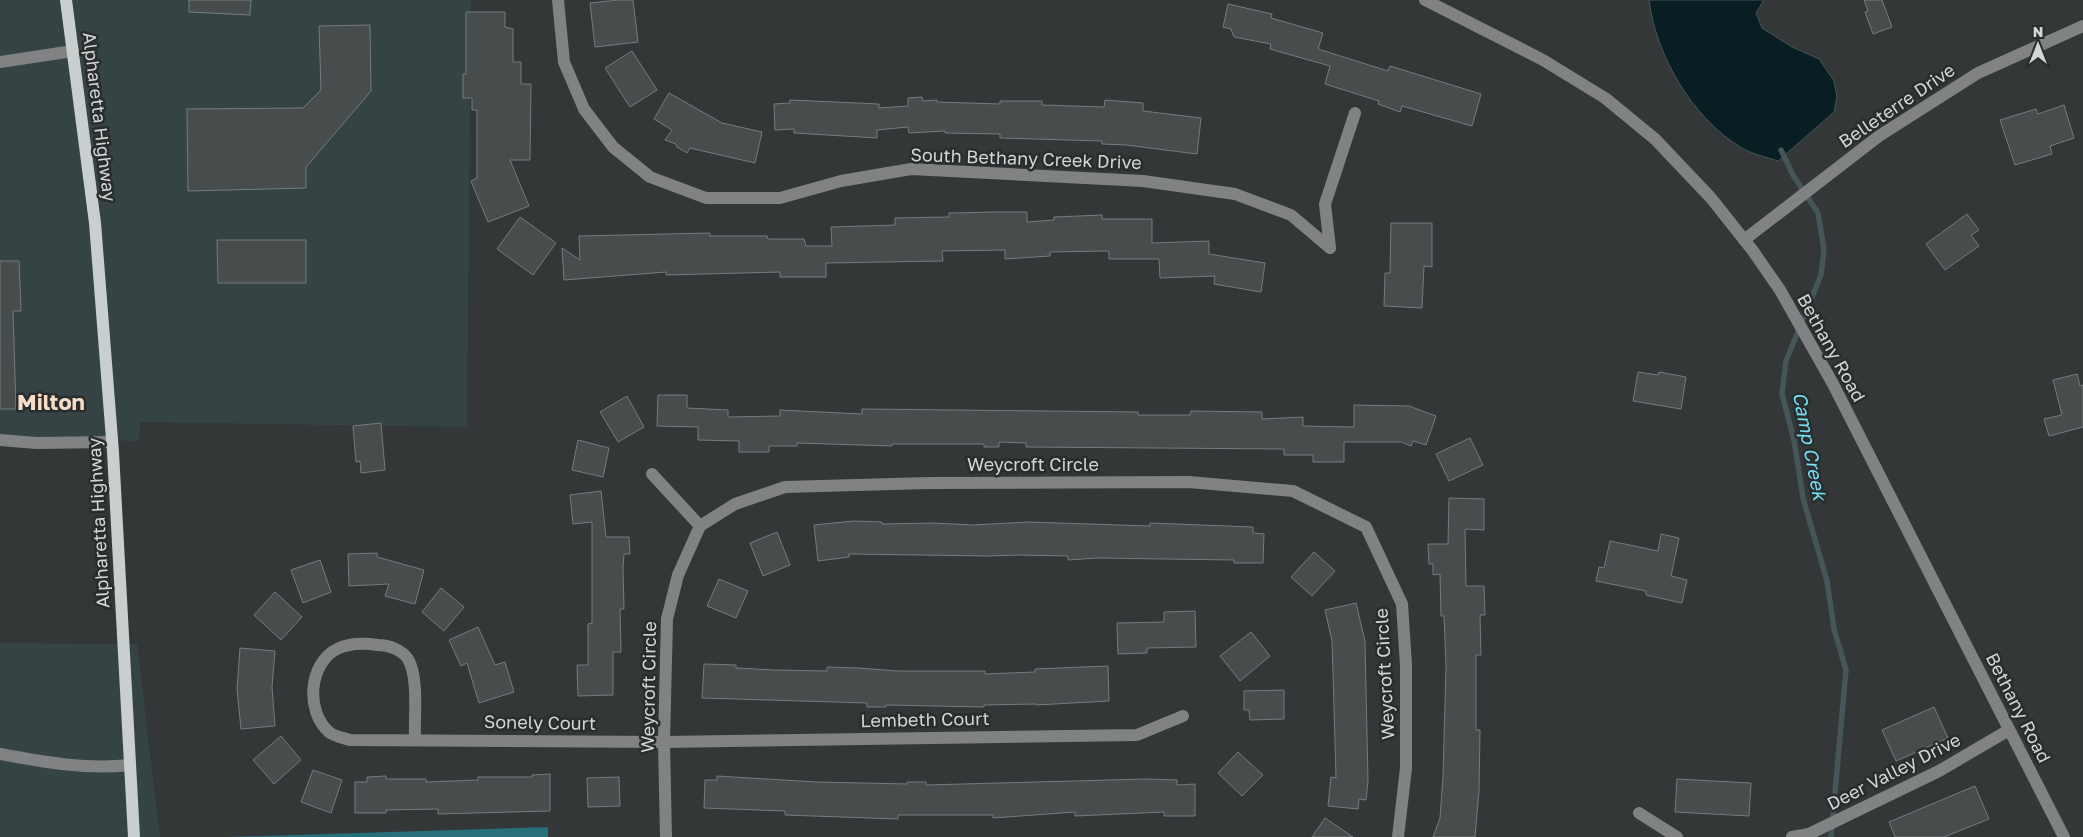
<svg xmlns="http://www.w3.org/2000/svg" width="2083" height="837" viewBox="0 0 2083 837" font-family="'Golos Text',sans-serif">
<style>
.built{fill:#364345}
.forest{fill:#276f7b}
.water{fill:#081e22;stroke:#455558}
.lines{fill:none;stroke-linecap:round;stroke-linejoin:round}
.stream{stroke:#455558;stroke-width:5.5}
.building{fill:#474c4d;stroke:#767b7d}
.minor{stroke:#808283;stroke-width:12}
.major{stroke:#c9cecf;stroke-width:12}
.labels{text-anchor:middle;stroke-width:5;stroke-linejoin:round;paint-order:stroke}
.street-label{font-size:18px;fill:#d3d6d6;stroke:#292d2e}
.water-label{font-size:19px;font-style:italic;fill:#74dff2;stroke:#292d2e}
.district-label{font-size:22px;font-weight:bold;fill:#f7ddc9;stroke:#292d2e}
</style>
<rect width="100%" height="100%" fill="#333738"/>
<!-- built -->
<g class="built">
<polygon points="0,0 471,0 467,427 140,422 139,441 0,437"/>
<polygon points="0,643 137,644 160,837 0,837"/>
</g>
<!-- forest -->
<polygon class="forest" points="548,827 548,837 227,837"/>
<!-- water -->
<path class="water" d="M1649,0H1764L1756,13L1762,28L1792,47L1819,59L1834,81L1837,97L1834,112L1778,161C1766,157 1752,154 1742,148C1693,119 1656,56 1649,0Z"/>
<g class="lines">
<!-- stream -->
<polyline class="stream" points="1781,150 1793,175 1818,213 1824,250 1821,275 1786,361 1782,394 1794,440 1803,498 1827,581 1834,629 1846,670 1831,837"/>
</g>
<!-- building -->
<g class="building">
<polygon points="189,0 251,0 250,15 189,12"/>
<polygon points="618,0 633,0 638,42 595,47 590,3"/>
<polygon points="1864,0 1882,0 1892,27 1873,34 1865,12 1868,11"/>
<polygon points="1228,4 1272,14 1271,18 1323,33 1318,49 1388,71 1390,66 1481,94 1472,126 1402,106 1400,112 1378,104 1379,101 1325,84 1330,66 1270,49 1271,44 1234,37 1231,29 1223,27"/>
<polygon points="466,12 505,12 505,27 513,29 513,62 521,62 521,84 531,84 530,160 510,160 529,206 488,222 471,181 477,178 477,110 472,110 472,98 463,98 463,74 466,74"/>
<polygon points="370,25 371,91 306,167 306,188 188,191 187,109 303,108 321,90 319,26"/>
<polygon points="632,51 657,90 630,107 605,68"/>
<polygon points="669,93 722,123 762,132 755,163 690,148 687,153 677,147 676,144 665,140 672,130 654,119"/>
<polygon points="922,97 923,101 937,100 937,102 1000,104 1000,101 1042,101 1042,105 1104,107 1105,100 1143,103 1143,111 1201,118 1197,154 1126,145 1102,144 1102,141 1000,138 1000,134 945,133 945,131 909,133 908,127 877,130 877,138 794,133 794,129 775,130 774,104 790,103 790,100 879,104 879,108 908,106 908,98"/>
<polygon points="2064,105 2074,138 2050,146 2052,154 2015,165 2000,120 2036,109 2038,114"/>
<polygon points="995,212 1027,212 1027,222 1054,220 1054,217 1102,215 1102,219 1152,219 1152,243 1209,241 1209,254 1265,263 1261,292 1214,284 1215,276 1160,278 1159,259 1109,259 1109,251 1050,252 1050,256 1005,259 1005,250 942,251 943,261 826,263 826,277 780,277 780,272 666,275 666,272 564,280 562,248 580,260 579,236 710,233 710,236 767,236 768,239 804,239 806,246 832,246 831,227 895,225 895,218 949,217 949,213"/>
<polygon points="1967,214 1979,230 1971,235 1979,246 1945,270 1926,244"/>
<polygon points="520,217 556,243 533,275 497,249"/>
<polygon points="1391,223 1432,223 1432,267 1424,266 1422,308 1384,306 1385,273 1390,273"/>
<polygon points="217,240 306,240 306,283 218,283"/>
<polygon points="0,261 19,261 21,311 13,311 16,409 0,409"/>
<polygon points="1638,372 1658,375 1659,372 1686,377 1681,409 1633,401"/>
<polygon points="2077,374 2080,386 2083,385 2083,427 2049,436 2044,419 2062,415 2053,380"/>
<polygon points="658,395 687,395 687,408 728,410 728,417 780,416 780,410 862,414 862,409 1138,412 1138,415 1190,415 1191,411 1262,412 1262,419 1303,417 1303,426 1354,427 1354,405 1409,406 1436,416 1426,445 1413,441 1411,446 1401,442 1344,442 1344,462 1313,462 1313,455 1284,455 1284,449 1026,447 1026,443 999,442 999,447 984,447 984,444 892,444 892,446 797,443 797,446 769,446 769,452 739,452 739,441 698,440 698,427 657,426"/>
<polygon points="627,396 644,427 618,442 600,412"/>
<polygon points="381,423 385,470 361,473 360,461 356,462 353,426"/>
<polygon points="1470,438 1483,465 1449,481 1436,454"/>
<polygon points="578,440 609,448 603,477 572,470"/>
<polygon points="601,491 606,537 629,537 630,554 624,554 623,568 624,609 620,609 621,652 613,652 613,695 578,696 577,665 588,665 588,624 592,623 592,522 573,524 570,495"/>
<polygon points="1449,498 1484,499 1484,530 1465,529 1466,586 1484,586 1485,615 1480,615 1481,655 1476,655 1476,730 1480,730 1479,791 1475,837 1433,837 1440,818 1443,777 1446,665 1444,616 1441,616 1440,574 1433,575 1433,564 1429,564 1428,544 1448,544"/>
<polygon points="853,521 882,522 882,524 933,523 973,525 1028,522 1150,526 1150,523 1253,527 1253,533 1264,534 1263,563 1234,563 1234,560 1097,558 1068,560 1068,556 1018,555 989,556 849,554 849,557 818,561 814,525"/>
<polygon points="777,532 790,565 763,576 750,543"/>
<polygon points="1661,534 1679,538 1671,576 1687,580 1682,603 1646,595 1646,591 1596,581 1599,567 1604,568 1610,541 1658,551"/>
<polygon points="1314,552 1335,571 1312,596 1291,577"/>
<polygon points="377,553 377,557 424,570 415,604 385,596 389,584 349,586 348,554"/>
<polygon points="320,560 331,592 303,603 291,570"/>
<polygon points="719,579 748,591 736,618 707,606"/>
<polygon points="441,588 464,607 444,631 422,612"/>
<polygon points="275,592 302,617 281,640 254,615"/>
<polygon points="1356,603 1365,641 1368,781 1366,800 1359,799 1358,809 1328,806 1331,777 1336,778 1335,740 1332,641 1325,610"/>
<polygon points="1195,611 1196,647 1147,648 1147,653 1118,654 1117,623 1164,622 1164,612"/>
<polygon points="478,627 495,665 505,662 514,692 479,703 467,663 461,666 449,640"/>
<polygon points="1251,632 1270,656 1240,681 1220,656"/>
<polygon points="240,648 275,651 272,687 275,726 241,729 237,689"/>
<polygon points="704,664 736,665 736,668 775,670 827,671 827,667 858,668 898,671 985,671 985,674 1035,672 1035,669 1108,666 1109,701 1036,705 1036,704 984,705 984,707 886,705 886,707 867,707 867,703 702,698"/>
<polygon points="1284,690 1284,719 1250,720 1249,710 1244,710 1244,691"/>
<polygon points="1934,707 1948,738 1896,761 1882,730"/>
<polygon points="281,736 301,760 274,784 253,760"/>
<polygon points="1238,752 1263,775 1242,796 1218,773"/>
<polygon points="313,770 342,780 331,813 301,802"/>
<polygon points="550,774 550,811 438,814 438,809 386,810 386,813 355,813 355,782 367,782 367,777 386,776 386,779 426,779 426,782 478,780 478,777 532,777 532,775"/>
<polygon points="717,776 816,782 907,784 907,782 926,782 926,785 1146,779 1177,780 1177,785 1195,784 1195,816 1164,816 1164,812 1075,816 1075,812 993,818 993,815 898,815 898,819 785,815 785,811 704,808 705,780 717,780"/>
<polygon points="619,777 620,806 588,807 587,778"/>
<polygon points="1677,779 1751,783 1749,816 1675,812"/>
<polygon points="1975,786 1989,819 1944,837 1895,837 1889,822"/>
<polygon points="1325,818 1353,837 1312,837"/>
</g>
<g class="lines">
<!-- minor -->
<g class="minor">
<polyline points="558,0 564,62 584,109 613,147 650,177 706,198 780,198 841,181 911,169 1143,181 1235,194 1291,215 1330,248"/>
<polyline points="1425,0 1543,60 1605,98 1655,139 1711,198 1753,251 1780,290 1833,384 2064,837"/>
<polyline points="0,62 73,51"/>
<polyline points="1744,240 1879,136 1978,73 2083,26"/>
<polyline points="1330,248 1325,204 1355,113"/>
<polyline points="0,440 36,443 112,442"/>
<polyline points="652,474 700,526"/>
<path d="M415,739C414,717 419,678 408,659C402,650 389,645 378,645C365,643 349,643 337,649C309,663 305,711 329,732C333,736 344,738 350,740L664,742L1137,735L1183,716"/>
<path d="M0,754C43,762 87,770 130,765"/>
<polyline points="1639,813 1677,837"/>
<polyline points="666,837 664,742 667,619 678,575 700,526 735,504 785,487 929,483 1189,482 1293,491 1366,527 1402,604 1406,665 1406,768 1398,837"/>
<polyline points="1792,837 1809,834 1939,771 2009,730"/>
</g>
<!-- major -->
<polyline class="major" points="66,0 95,223 113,452 134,837"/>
</g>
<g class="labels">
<!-- street labels -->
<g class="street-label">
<text transform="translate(1897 106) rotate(-34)" y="6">Belleterre Drive</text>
<text transform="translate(99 117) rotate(83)" y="6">Alpharetta Highway</text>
<text transform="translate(1026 159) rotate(2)" y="6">South Bethany Creek Drive</text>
<text transform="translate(1831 348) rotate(61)" y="6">Bethany Road</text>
<text x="1033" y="471">Weycroft Circle</text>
<text transform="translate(99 523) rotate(-93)" y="6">Alpharetta Highway</text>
<text transform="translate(1385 674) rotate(-93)" y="6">Weycroft Circle</text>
<text transform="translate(649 687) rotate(-89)" y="6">Weycroft Circle</text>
<text transform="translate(2018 708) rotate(63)" y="6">Bethany Road</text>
<text transform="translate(925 720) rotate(-1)" y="6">Lembeth Court</text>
<text transform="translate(540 723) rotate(1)" y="6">Sonely Court</text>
<text transform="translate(1894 772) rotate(-27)" y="6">Deer Valley Drive</text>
</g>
<!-- water labels -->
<g class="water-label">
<text transform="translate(1810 446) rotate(79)" y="7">Camp Creek</text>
</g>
<!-- district labels -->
<g class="district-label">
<text x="51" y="410">Milton</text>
</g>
</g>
<!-- north arrow -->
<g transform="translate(2038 45)" stroke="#292d2e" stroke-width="4" paint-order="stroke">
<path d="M0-4L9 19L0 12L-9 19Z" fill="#d3d6d6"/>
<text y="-8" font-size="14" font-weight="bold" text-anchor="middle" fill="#d3d6d6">N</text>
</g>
</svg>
